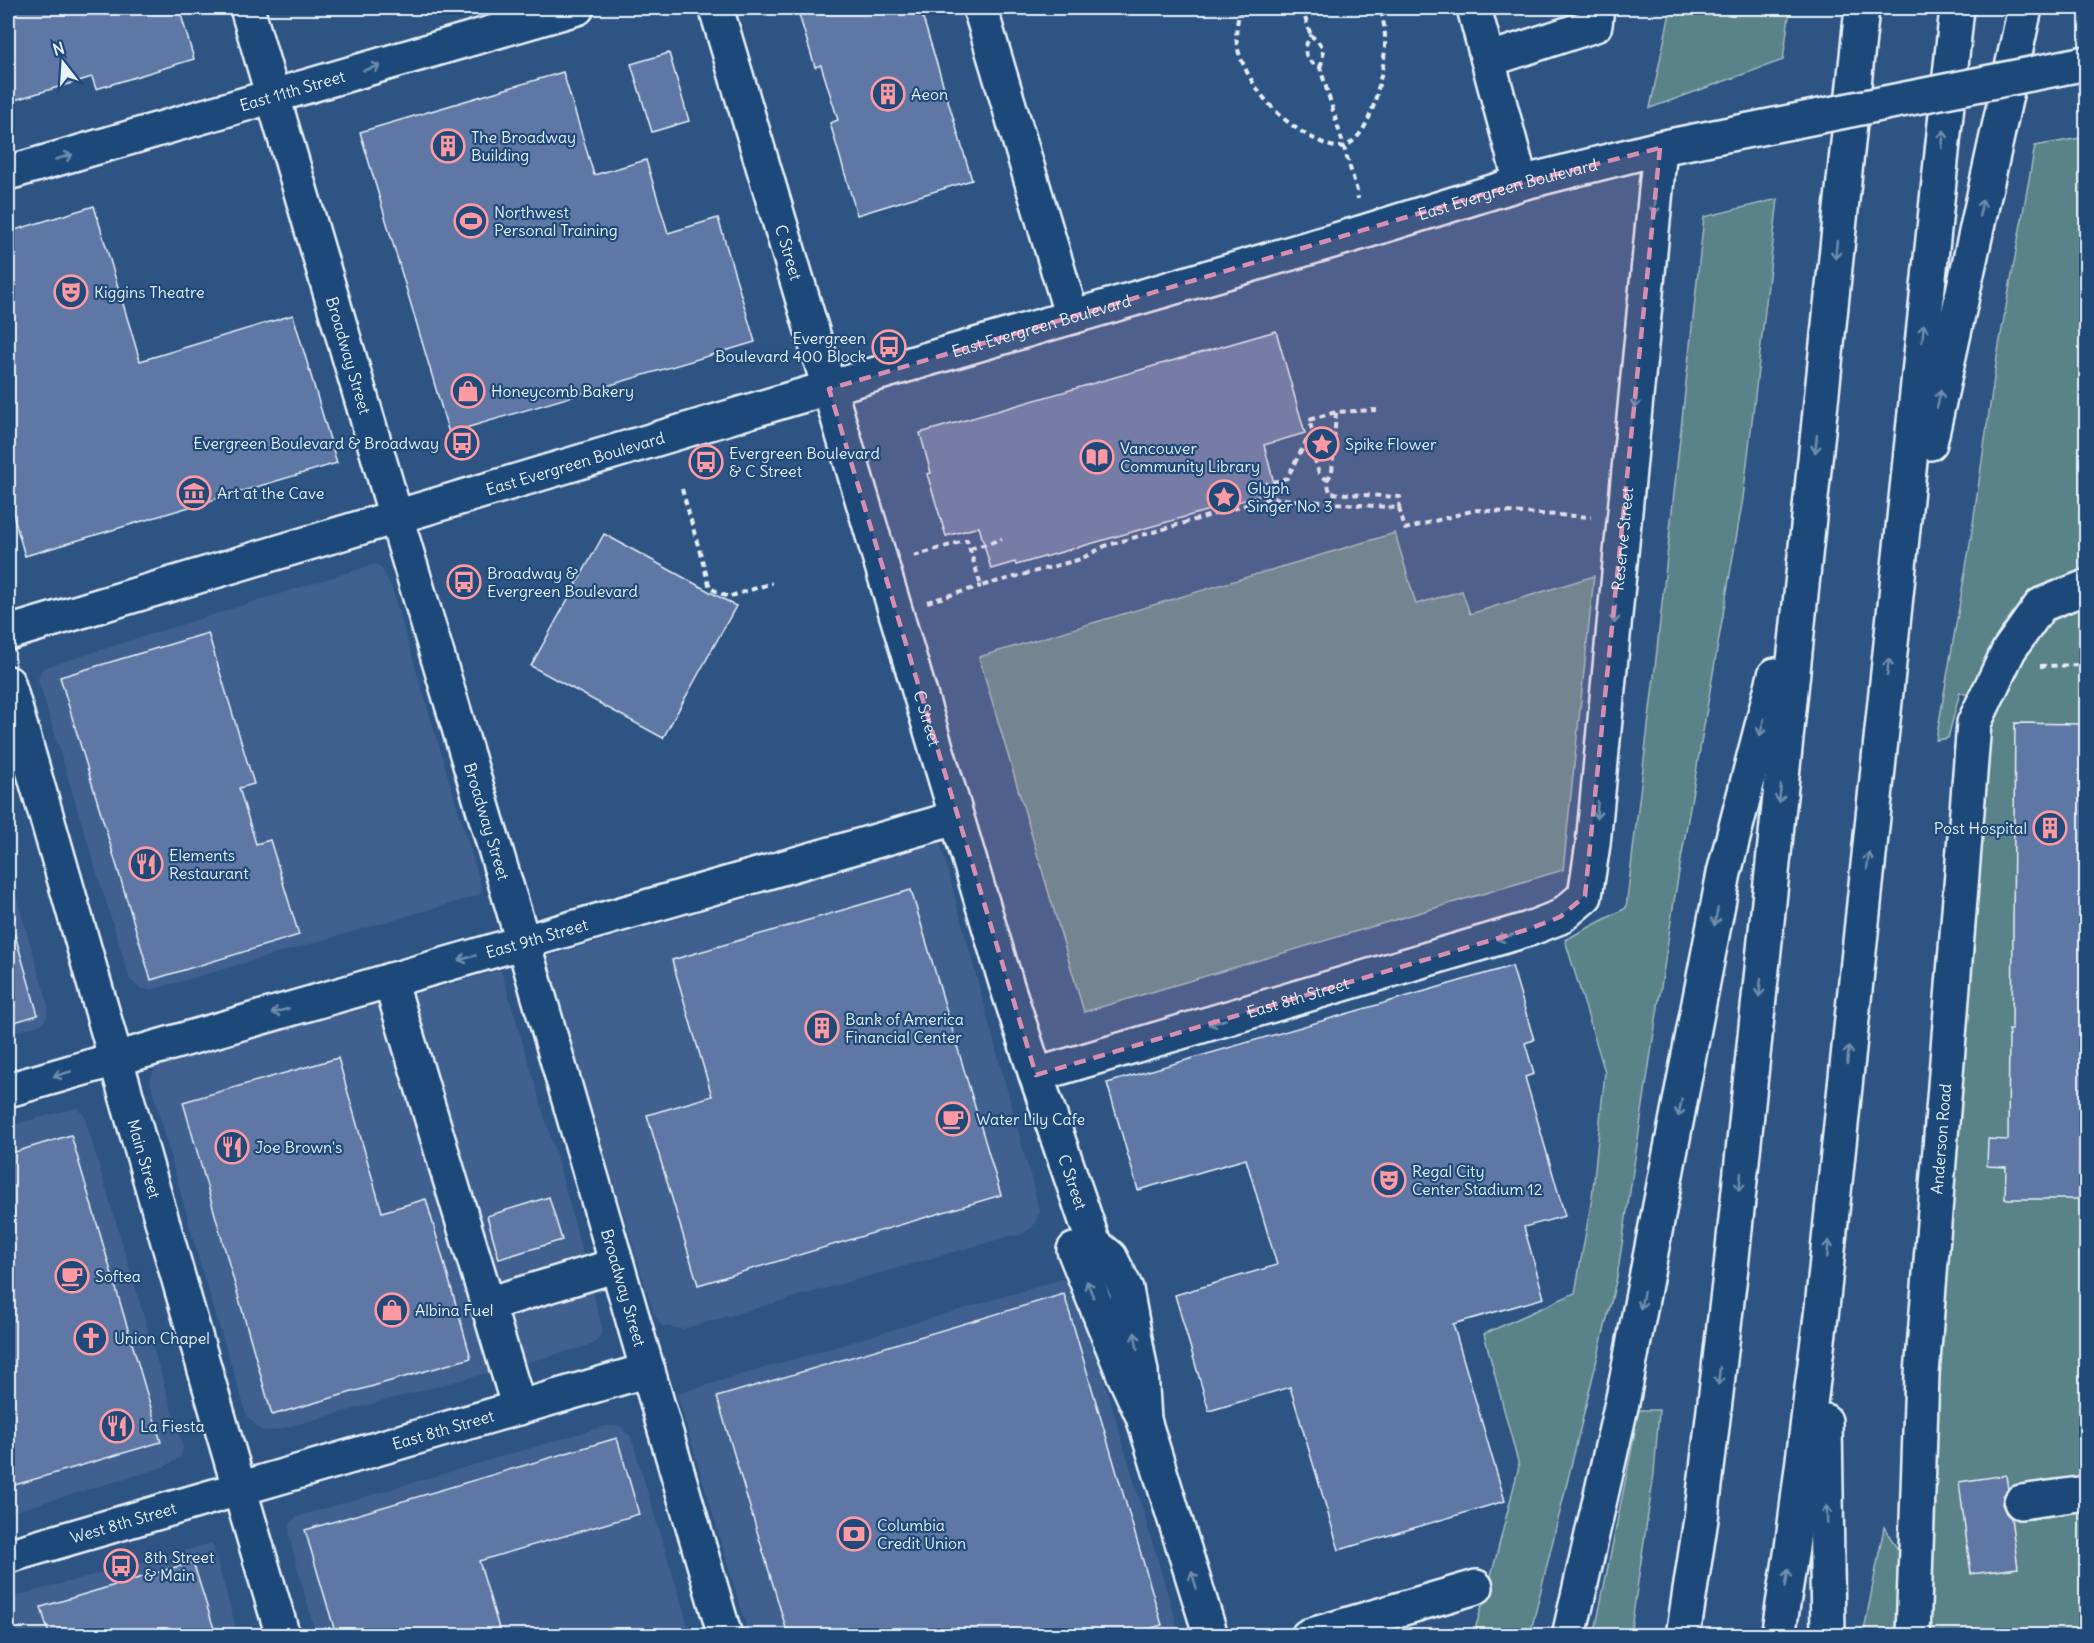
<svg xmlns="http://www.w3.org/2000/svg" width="2094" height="1643" viewBox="0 0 2094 1643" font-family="Delius,sans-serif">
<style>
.built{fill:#3f6190}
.green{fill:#5a8289;stroke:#a1bac0;stroke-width:1.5}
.building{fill:#5e77a4;stroke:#e8f1f8;stroke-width:1.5}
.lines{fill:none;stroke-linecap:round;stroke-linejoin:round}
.minor-casing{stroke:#e8f1f8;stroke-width:38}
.major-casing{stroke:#e8f1f8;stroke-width:38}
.highway-casing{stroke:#e8f1f8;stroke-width:38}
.path{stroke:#e8f1f8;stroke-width:4;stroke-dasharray:6 4.5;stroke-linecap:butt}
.minor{stroke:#1f4a7a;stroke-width:33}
.major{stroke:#1f4a7a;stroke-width:33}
.highway{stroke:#1f4a7a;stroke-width:33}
.minor-bridge-casing{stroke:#e8f1f8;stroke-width:38;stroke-linecap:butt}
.minor-bridge{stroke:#1f4a7a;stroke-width:33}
.oneway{stroke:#6f8dac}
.marked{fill:#d78fb1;fill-opacity:0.2;stroke:#d78fb1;stroke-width:4.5;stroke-dasharray:12 8;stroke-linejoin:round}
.labels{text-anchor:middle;stroke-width:4.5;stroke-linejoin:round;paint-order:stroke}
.street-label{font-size:16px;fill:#e8f1f8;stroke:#1f4a7a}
.poi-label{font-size:16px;fill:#e8f1f8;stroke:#1f4a7a;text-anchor:start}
</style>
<rect width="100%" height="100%" fill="#2e5484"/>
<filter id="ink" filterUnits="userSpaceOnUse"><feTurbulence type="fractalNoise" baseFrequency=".0167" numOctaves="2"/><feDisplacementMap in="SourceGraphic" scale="12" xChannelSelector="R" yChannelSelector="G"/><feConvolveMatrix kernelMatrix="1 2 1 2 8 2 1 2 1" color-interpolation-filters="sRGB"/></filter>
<g filter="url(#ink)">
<!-- built -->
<g class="built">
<polygon points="375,564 382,569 391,586 482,889 480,895 151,990 141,989 130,980 85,834 38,679 43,668"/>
<polygon points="940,842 1040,1212 1032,1228 1019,1235 1010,1236 683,1329 662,1326 653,1312 546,957"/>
<polygon points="8,869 49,1008 47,1017 42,1024 8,1034"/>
<polygon points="501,970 559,1165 603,1331 594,1344 273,1431 261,1430 247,1416 200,1264 150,1080 156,1066"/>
<polygon points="76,1108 84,1115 183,1448 180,1458 164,1467 8,1513 8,1126"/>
<polygon points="1073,1276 1180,1635 749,1635 677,1394"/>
<polygon points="605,1426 620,1426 631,1437 691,1635 316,1635 289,1536 290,1524 296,1517"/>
<polygon points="212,1543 238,1635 8,1636 8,1598"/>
</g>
<!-- green -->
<g class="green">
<polygon points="1671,8 1790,8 1783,60 1650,108"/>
<polygon points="2086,137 2086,1635 1863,1636 1884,1527 1914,1576 1982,701 1960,692 1948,738 1936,740 1970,544 1997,357 2035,146"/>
<polygon points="1778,199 1743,498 1674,901 1617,1277 1530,1635 1473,1636 1494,1565 1519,1466 1484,1334 1575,1293 1592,1198 1605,1072 1565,940 1626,908 1654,677 1704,217"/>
<polygon points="1395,533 1416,604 1462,591 1470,614 1594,576 1563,870 1084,1012 979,657"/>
<polygon points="1637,1410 1659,1410 1654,1474 1630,1635 1594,1636 1634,1438"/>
</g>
<!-- building -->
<g class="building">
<polygon points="8,8 179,8 194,59 96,89 92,77 8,102"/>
<polygon points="797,8 920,8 972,180 857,215 830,123 838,120 821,65 815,67"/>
<polygon points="669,53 689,121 652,132 631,64"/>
<polygon points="563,72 594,175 646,160 668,233 718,218 755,342 449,433 360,132"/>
<polygon points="94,206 140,361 293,315 337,463 25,556 8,497 8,232"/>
<polygon points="1276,331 1305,433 1264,445 1276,491 1016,565 1015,562 991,569 979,527 946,536 927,474 931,473 920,433"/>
<polygon points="604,534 736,606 663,738 531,666"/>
<polygon points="208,633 254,784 239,788 256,844 270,840 299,935 151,980 60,677"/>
<polygon points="2015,723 2086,724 2084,1024 2086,1025 2086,1108 2080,1108 2079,1199 2005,1199 2006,1167 1987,1166 1988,1139 2008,1140 2009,1030 2012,1030"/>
<polygon points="911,890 1001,1195 698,1285 647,1115 712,1096 672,960"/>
<polygon points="15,935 38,1015 8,1024 8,936"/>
<polygon points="1512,966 1534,1040 1525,1043 1534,1074 1525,1077 1565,1216 1524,1227 1544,1298 1453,1324 1505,1501 1339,1550 1290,1387 1209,1411 1175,1295 1277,1265 1246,1159 1138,1190 1107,1083"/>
<polygon points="338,1058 382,1212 426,1199 471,1358 272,1415 183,1102"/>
<polygon points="71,1135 161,1442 8,1487 8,1154"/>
<polygon points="549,1197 562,1240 499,1259 487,1216"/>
<polygon points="1064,1294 1162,1625 1128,1635 788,1635 717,1397"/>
<polygon points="617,1438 639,1514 479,1561 501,1635 336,1635 305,1530"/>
<polygon points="2006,1475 2008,1490 2003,1496 2002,1504 2006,1513 2011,1518 2018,1568 1971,1574 1959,1482"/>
<polygon points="193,1562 216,1635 49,1635 41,1607"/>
</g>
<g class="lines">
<!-- minor casing -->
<g class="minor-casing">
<g id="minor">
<path id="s1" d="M247,8L396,517L523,942L725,1636"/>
<polyline points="980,8 1072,317"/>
<polyline points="1474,8 1521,183"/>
<polyline points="1488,60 1595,25 1597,8"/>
<path id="s2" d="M8,173L577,8"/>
<path id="s3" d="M8,633L787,400L1360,233L1521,183L1660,148L1790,122"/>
<path id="s4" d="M8,683C100,1000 188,1319 283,1636"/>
<polyline points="390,980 519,1408"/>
<path id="s5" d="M1036,1075L1529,929L1560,917L1585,896L1593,844L1660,148"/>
<path id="s6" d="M8,1090L956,818"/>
<polyline points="1074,1250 1124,1375 1144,1419"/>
<polyline points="488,1304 617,1265"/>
<polyline points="2021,1502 2086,1493"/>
<path id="s7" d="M8,1556L648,1370"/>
<polyline points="1308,1636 1476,1587"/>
<path id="s8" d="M1913,1636L1922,1374L1974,723L2009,650L2041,605L2086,587"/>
</g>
</g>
<!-- major casing -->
<g class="major-casing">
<g id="major">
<path id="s9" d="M716,8L1006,983L1036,1075L1094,1244L1110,1257L1126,1289L1141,1372L1144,1420L1211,1636"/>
</g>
</g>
<!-- highway casing -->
<g class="highway-casing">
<g id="highway">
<polyline points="1930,443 2025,8"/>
<polyline points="1825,1421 1828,1636"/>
<polyline points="1569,1636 1623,1398 1724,873 1775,675"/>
<polyline points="1683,1636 1701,1519 1731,1267 1862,8"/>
<polyline points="1778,1636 1792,1548 1822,1308 1957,8"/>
</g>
</g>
<!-- path -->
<g class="path">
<path d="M1241,8C1236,24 1234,40 1240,56C1253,92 1284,126 1319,141C1326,145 1337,149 1345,146C1366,137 1375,104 1379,84C1385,61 1389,30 1379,8"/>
<polyline points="1302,8 1311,36"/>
<path d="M1320,67C1326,54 1323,43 1311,36C1301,49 1305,62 1320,67L1357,191L1358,199"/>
<polyline points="1308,438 1319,473 1327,480 1330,493 1400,497 1399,508"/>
<polyline points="1327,480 1332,473 1336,412"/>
<polyline points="682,489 710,588 728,597 772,583"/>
<polyline points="1270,498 1266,484 1287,478 1308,438 1314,436 1309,420 1336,412 1377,410"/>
<polyline points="970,549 1002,539"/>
<polyline points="914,556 967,540 981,586 1081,559 1105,546 1270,498 1399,508 1405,529 1475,510 1591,517"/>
<polyline points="927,602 981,586"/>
<polyline points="2040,666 2086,665"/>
</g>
<!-- minor -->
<use href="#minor" class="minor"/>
<!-- major -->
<use href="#major" class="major"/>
<!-- highway -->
<use href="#highway" class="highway"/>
<!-- minor-bridge casing -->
<g class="minor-bridge-casing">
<polyline id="minor-bridge" points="1790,122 2086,63"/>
</g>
<!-- minor-bridge -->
<use href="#minor-bridge" class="minor-bridge"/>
</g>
<!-- one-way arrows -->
<defs><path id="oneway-shaft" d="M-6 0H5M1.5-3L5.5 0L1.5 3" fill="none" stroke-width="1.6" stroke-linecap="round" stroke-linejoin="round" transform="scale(1.5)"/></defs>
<g class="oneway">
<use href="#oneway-shaft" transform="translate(372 68) rotate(-16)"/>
<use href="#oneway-shaft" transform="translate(1943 139) rotate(-84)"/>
<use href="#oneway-shaft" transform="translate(64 157) rotate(-16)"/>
<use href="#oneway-shaft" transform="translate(1655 206) rotate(95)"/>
<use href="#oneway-shaft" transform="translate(1981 208) rotate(-78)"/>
<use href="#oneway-shaft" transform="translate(1836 250) rotate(96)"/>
<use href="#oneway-shaft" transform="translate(1923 333) rotate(-84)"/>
<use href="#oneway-shaft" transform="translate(1939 399) rotate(-78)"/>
<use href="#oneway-shaft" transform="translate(1636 400) rotate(96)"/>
<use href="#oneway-shaft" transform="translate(1816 444) rotate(96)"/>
<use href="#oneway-shaft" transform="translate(1615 615) rotate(95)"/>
<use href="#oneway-shaft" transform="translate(1888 667) rotate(-84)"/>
<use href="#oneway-shaft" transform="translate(1762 727) rotate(104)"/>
<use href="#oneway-shaft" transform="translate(1780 794) rotate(96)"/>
<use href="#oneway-shaft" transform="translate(1597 810) rotate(95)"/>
<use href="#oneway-shaft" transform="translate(1868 861) rotate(-84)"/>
<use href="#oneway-shaft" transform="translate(1716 917) rotate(101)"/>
<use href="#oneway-shaft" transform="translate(1505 937) rotate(164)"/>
<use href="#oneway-shaft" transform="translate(467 958) rotate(164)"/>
<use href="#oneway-shaft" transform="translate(1760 988) rotate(96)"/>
<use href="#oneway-shaft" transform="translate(280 1011) rotate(164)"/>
<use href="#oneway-shaft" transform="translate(1217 1022) rotate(164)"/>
<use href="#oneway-shaft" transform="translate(1848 1055) rotate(-84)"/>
<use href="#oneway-shaft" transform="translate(62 1074) rotate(164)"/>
<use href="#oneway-shaft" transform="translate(1680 1108) rotate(101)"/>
<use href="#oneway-shaft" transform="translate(1740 1182) rotate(96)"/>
<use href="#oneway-shaft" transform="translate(1828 1249) rotate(-84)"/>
<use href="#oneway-shaft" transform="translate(1090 1289) rotate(-112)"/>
<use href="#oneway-shaft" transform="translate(1642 1300) rotate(101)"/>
<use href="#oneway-shaft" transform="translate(1136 1341) rotate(-99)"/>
<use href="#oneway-shaft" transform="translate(1719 1376) rotate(96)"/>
<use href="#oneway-shaft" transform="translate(1827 1514) rotate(-91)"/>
<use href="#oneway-shaft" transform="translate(1787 1578) rotate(-81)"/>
<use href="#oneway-shaft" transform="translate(1194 1580) rotate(-107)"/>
</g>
</g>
<!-- marked area -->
<path class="marked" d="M1660,148L1585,896L1560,917L1529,929L1036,1075L829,389L1521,183Z"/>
<!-- icons -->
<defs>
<g id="building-ring" transform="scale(1.725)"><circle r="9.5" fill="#1f4a7a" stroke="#ff9aa2" stroke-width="1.5"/><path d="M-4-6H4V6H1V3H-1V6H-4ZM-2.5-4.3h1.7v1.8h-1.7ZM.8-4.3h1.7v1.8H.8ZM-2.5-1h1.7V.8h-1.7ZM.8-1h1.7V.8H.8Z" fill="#ff9aa2"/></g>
<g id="stadium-ring" transform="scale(1.725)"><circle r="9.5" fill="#1f4a7a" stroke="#ff9aa2" stroke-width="1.5"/><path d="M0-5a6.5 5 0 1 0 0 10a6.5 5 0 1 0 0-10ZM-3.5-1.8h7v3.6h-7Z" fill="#ff9aa2"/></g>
<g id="theatre-ring" transform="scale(1.725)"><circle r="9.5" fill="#1f4a7a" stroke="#ff9aa2" stroke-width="1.5"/><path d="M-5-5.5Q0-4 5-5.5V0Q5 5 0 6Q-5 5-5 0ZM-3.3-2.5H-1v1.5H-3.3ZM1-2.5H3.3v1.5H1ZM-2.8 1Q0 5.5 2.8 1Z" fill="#ff9aa2"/></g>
<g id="bus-ring" transform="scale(1.725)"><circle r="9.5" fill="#1f4a7a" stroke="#ff9aa2" stroke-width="1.5"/><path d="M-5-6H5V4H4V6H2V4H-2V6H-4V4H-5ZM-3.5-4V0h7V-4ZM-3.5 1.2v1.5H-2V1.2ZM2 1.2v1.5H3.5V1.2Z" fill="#ff9aa2"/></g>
<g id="shop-ring" transform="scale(1.725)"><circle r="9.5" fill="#1f4a7a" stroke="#ff9aa2" stroke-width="1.5"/><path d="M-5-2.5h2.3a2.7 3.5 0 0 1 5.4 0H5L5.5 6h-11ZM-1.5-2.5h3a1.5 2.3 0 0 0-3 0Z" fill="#ff9aa2"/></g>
<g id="sight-ring" transform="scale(1.725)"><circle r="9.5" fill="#1f4a7a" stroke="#ff9aa2" stroke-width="1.5"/><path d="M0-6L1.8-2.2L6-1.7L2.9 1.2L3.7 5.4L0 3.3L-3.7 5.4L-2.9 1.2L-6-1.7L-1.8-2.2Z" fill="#ff9aa2"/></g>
<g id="library-ring" transform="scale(1.725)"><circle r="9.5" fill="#1f4a7a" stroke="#ff9aa2" stroke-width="1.5"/><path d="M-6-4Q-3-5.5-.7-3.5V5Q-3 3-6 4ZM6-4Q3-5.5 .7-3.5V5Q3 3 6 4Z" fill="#ff9aa2"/></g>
<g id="museum-ring" transform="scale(1.725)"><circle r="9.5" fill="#1f4a7a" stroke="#ff9aa2" stroke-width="1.5"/><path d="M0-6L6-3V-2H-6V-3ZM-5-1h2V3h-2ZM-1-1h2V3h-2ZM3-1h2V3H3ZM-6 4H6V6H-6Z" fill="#ff9aa2"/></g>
<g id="restaurant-ring" transform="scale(1.725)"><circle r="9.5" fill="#1f4a7a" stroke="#ff9aa2" stroke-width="1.5"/><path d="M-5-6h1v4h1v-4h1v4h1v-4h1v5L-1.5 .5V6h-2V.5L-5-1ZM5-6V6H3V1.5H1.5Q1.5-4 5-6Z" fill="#ff9aa2"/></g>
<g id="cafe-ring" transform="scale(1.725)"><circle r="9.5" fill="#1f4a7a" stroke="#ff9aa2" stroke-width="1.5"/><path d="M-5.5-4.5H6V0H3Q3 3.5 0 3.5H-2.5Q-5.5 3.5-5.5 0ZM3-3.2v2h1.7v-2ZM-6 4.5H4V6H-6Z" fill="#ff9aa2"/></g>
<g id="church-ring" transform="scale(1.725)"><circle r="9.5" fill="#1f4a7a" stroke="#ff9aa2" stroke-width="1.5"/><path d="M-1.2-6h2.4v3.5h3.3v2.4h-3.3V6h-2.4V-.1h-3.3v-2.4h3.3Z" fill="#ff9aa2"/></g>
<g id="bank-ring" transform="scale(1.725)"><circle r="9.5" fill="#1f4a7a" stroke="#ff9aa2" stroke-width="1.5"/><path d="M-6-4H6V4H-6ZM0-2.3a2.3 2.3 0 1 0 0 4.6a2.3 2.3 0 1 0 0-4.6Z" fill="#ff9aa2"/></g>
</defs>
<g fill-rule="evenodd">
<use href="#building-ring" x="888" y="94"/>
<use href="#building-ring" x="448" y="146"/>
<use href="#stadium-ring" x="471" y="221"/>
<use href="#theatre-ring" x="71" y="292"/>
<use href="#bus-ring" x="889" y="347"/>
<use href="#shop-ring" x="468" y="391"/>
<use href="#bus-ring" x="462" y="443"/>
<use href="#sight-ring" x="1322" y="444"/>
<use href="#library-ring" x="1097" y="457"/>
<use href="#bus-ring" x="706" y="462"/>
<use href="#museum-ring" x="194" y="493"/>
<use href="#sight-ring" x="1224" y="497"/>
<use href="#bus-ring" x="464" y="582"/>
<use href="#building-ring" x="2050" y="828"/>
<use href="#restaurant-ring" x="146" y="864"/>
<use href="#building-ring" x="822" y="1028"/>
<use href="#cafe-ring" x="953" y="1119"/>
<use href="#restaurant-ring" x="232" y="1147"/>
<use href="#theatre-ring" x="1389" y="1180"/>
<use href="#cafe-ring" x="72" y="1276"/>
<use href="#shop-ring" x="392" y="1310"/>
<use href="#church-ring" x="91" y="1338"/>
<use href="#restaurant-ring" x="117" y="1426"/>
<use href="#bank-ring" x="854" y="1534"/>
<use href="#bus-ring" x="121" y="1566"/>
</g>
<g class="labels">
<!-- street labels -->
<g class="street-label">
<text dy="6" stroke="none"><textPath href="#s2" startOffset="296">East 11th Street</textPath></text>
<text dy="6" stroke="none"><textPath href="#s3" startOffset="1564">East Evergreen Boulevard</textPath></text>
<text dy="6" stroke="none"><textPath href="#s9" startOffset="255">C Street</textPath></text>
<text dy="6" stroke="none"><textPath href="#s3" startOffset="1078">East Evergreen Boulevard</textPath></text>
<text dy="6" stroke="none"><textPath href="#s1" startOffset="362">Broadway Street</textPath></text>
<text dy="6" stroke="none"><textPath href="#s3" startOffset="592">East Evergreen Boulevard</textPath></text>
<text dy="6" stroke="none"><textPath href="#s5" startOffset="939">Reserve Street</textPath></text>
<text dy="6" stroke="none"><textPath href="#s9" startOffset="741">C Street</textPath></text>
<text dy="6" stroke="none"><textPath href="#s1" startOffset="848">Broadway Street</textPath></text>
<text dy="6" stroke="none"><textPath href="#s6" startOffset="550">East 9th Street</textPath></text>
<text dy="6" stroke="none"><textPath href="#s5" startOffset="273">East 8th Street</textPath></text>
<text dy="6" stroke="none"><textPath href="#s8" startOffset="498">Anderson Road</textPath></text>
<text dy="6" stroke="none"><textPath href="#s4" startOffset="495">Main Street</textPath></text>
<text dy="6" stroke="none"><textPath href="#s9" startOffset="1227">C Street</textPath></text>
<text dy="6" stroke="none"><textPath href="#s1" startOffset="1334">Broadway Street</textPath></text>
<text dy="6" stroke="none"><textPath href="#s7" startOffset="453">East 8th Street</textPath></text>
<text dy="6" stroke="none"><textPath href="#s7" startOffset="120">West 8th Street</textPath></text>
</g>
<!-- poi labels -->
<g class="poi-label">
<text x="911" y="100">Aeon</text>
<text x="471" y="143">The Broadway<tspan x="471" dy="18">Building</tspan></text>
<text x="494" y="218">Northwest<tspan x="494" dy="18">Personal Training</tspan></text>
<text x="94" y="298">Kiggins Theatre</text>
<text x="866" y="344" text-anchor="end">Evergreen<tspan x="866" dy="18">Boulevard 400 Block</tspan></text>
<text x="491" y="397">Honeycomb Bakery</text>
<text x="439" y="449" text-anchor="end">Evergreen Boulevard &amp; Broadway</text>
<text x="1345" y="450">Spike Flower</text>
<text x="1120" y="454">Vancouver<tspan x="1120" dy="18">Community Library</tspan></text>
<text x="729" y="459">Evergreen Boulevard<tspan x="729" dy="18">&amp; C Street</tspan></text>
<text x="1247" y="494">Glyph<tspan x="1247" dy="18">Singer No. 3</tspan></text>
<text x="217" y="499">Art at the Cave</text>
<text x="487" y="579">Broadway &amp;<tspan x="487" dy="18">Evergreen Boulevard</tspan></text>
<text x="2027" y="834" text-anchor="end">Post Hospital</text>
<text x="169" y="861">Elements<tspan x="169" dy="18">Restaurant</tspan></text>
<text x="845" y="1025">Bank of America<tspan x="845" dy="18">Financial Center</tspan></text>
<text x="976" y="1125">Water Lily Cafe</text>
<text x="255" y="1153">Joe Brown's</text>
<text x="1412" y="1177">Regal City<tspan x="1412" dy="18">Center Stadium 12</tspan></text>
<text x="95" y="1282">Softea</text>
<text x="415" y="1316">Albina Fuel</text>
<text x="114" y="1344">Union Chapel</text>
<text x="140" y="1432">La Fiesta</text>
<text x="877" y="1531">Columbia<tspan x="877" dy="18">Credit Union</tspan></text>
<text x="144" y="1563">8th Street<tspan x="144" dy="18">&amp; Main</tspan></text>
</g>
</g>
<!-- margin -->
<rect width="2094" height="1643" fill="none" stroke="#1f4a7a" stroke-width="30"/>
<rect x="15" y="15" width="2064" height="1613" fill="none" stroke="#e8f1f8" stroke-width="2" filter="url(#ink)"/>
<!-- north arrow -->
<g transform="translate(63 63) rotate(343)" stroke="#1f4a7a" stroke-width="4.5" paint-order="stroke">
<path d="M0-4.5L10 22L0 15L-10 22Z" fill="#e8f1f8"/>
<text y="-9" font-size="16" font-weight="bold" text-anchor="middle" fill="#e8f1f8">N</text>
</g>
</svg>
